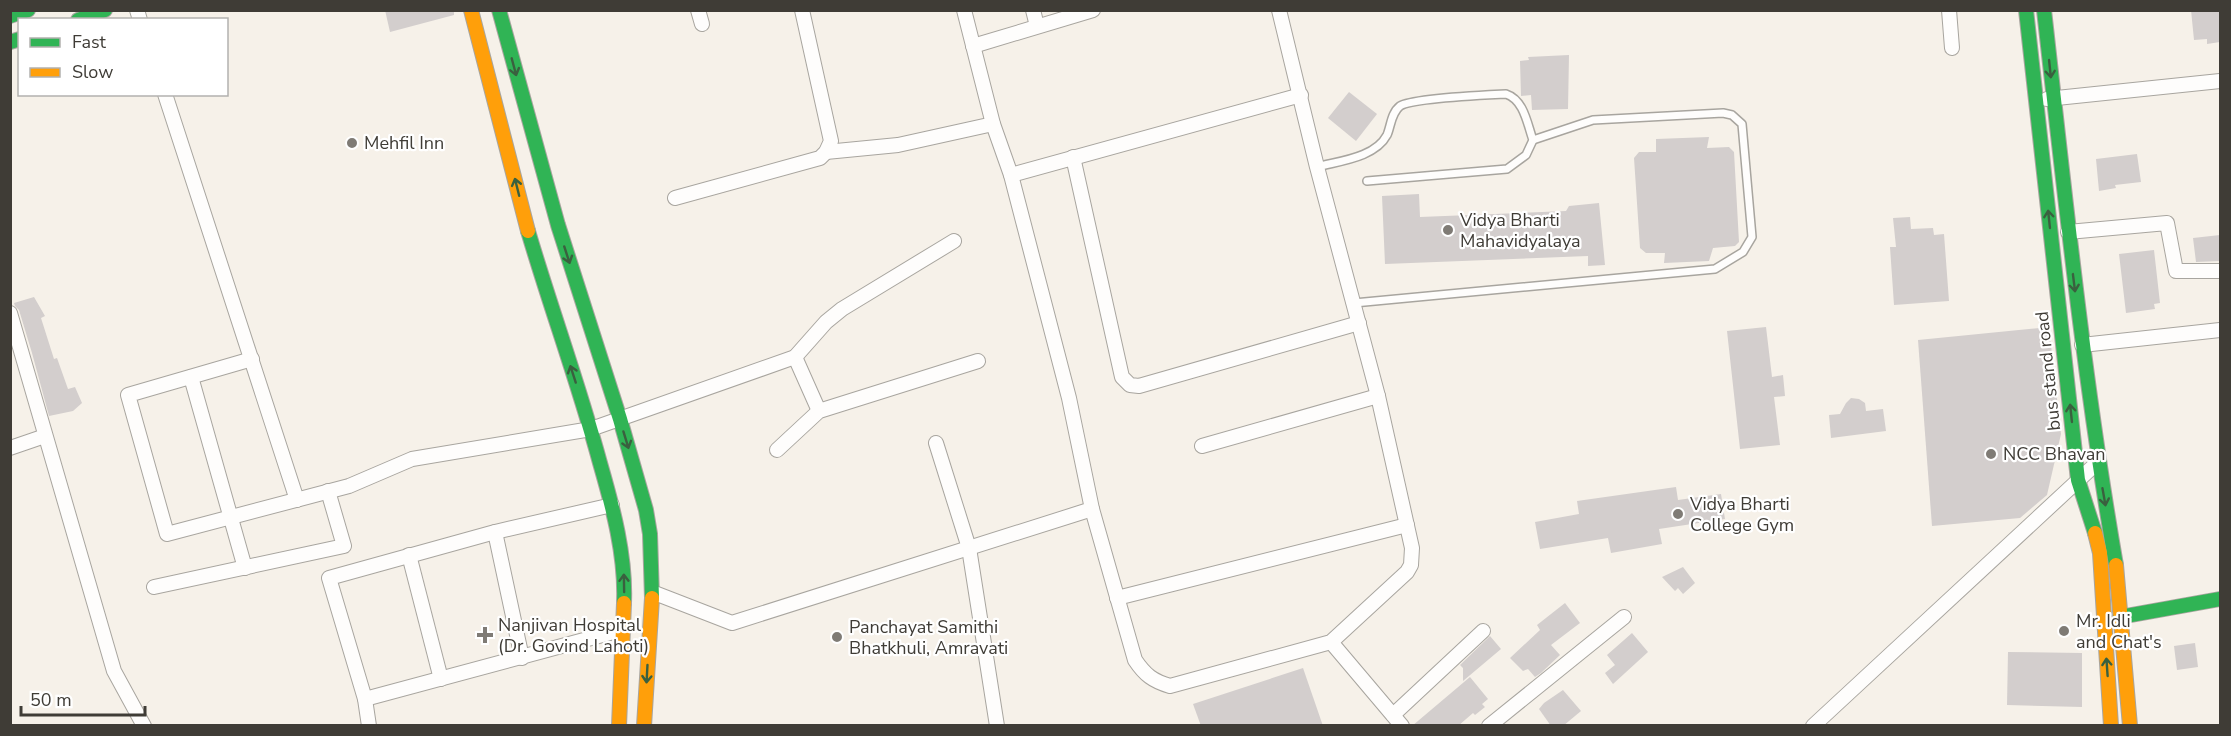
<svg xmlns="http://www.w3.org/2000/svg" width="2231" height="736" viewBox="0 0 2231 736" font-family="'Nunito Sans',sans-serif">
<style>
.building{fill:#d3cecd}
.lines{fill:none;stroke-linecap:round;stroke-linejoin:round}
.lane-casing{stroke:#a8a59f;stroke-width:10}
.street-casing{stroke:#a8a59f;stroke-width:16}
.fast-casing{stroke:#a8a59f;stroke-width:16}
.slow-casing{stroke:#a8a59f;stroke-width:16}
.lane{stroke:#fefdfc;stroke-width:7}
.street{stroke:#fefdfc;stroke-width:14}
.fast{stroke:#30b455;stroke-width:14}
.slow{stroke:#ff9f0a;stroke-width:14}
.oneway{stroke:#3a603f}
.poi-dot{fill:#7f7b75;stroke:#fff;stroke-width:2}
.labels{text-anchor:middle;stroke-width:4.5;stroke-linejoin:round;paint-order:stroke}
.poi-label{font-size:18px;fill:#3f3c36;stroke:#fff;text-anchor:start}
.street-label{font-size:18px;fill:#3f3c36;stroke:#fff}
</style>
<rect width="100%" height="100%" fill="#f6f1e9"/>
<!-- building -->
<g class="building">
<polygon points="385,10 454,10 454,15 390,32"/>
<polygon points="2191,10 2220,10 2220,42 2207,44 2207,39 2194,40"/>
<polygon points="1569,55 1568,109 1532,110 1531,95 1521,96 1520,61 1529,60 1528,57"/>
<polygon points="1349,92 1377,114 1356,141 1328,118"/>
<polygon points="1709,137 1707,148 1729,147 1734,152 1739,242 1735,246 1713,248 1709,261 1664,263 1665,253 1646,253 1640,248 1634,158 1639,152 1656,152 1656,139"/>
<polygon points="2137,154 2141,182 2115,185 2116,188 2099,191 2096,159"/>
<polygon points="1419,194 1420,217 1566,211 1569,206 1599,203 1605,265 1588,266 1588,256 1385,264 1382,196"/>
<polygon points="1910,217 1911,229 1933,228 1934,235 1944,234 1949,301 1894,305 1890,247 1896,247 1893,218"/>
<polygon points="2220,235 2220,261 2196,262 2193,238"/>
<polygon points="2154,250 2160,303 2154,304 2155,309 2126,313 2119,254"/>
<polygon points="34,297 45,316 41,318 54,359 57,358 68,389 75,387 82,403 73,411 49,416 32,353 19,310 15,306 14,303"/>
<polygon points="1766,327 1772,377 1783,375 1785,396 1774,397 1780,445 1740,449 1727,331"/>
<polygon points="2049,327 2061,434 2047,495 2020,518 1932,526 1918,340"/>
<polygon points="1851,398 1859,399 1865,403 1866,411 1883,409 1886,431 1831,438 1829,415 1840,414 1846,403"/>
<polygon points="1676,487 1678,500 1721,494 1725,519 1659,529 1662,544 1611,553 1608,538 1540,549 1535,522 1579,514 1577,501"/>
<polygon points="1683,567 1695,583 1683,594 1678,588 1675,591 1662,577"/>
<polygon points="1565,603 1580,623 1551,645 1560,655 1541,673 1535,677 1528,669 1523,671 1510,658 1540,630 1537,625"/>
<polygon points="1632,633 1648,652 1613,684 1605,673 1615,665 1607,655"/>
<polygon points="1490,636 1501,649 1463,681 1463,668 1460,665"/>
<polygon points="2195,643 2198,667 2177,670 2174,646"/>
<polygon points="2008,652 2082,653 2082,707 2007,705"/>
<polygon points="1303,668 1323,726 1201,726 1193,704"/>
<polygon points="1470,677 1488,699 1482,704 1485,707 1475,715 1473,713 1458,726 1412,726"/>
<polygon points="1563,690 1581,711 1563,726 1551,726 1539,709 1544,703"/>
</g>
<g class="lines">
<!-- lane casing -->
<g class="lane-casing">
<g id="lane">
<path d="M1317,167C1338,161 1375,158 1387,135C1391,126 1391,113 1400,106C1413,98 1487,95 1506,94C1524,100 1527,123 1533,140L1526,155L1507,169L1367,181"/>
<polyline points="1354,303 1715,269 1743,252 1752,237 1742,124 1732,115 1723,113 1593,120 1533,140"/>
</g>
</g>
<!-- street casing -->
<g class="street-casing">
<g id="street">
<polyline points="137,10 140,20"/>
<polyline points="698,10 702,24"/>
<path d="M964,10L993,124L1011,175L1069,398L1092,509L1135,660C1145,675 1153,681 1170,686L1331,642L1407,572L1411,565L1412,548L1378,396L1317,167L1279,10"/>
<polyline points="1033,10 1037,26"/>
<polyline points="1949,10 1952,48"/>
<polyline points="973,46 1093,10"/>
<polyline points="165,94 297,500"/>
<polyline points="2047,99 2220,81"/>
<polyline points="826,152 898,145 993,124"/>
<polyline points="1073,157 1122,377 1130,385 1139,386 1359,323"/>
<polyline points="1011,175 1301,95"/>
<polyline points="675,198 820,158 826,152 831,141 802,10"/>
<polyline points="2068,232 2167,223 2176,271 2220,271"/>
<polyline points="10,313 114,671 144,726"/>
<polyline points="2082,345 2220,330"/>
<polyline points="795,357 819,411"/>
<polyline points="252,359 128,395 167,534 349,486 412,459 591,429 795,357 826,322 842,309 954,241"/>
<polyline points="191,377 245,568"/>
<polyline points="936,443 969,548 997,726"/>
<polyline points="1202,446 1378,396"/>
<polyline points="10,448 45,436"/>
<polyline points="777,450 819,411 978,361"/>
<polyline points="495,532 522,658"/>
<polyline points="409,555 441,679"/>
<polyline points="154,587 344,546 328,491"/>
<polyline points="652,592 732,623 1092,509"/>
<polyline points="1117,598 1407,525"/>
<polyline points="1331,642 1402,726"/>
<polyline points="365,699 621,630"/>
<polyline points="1393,715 1483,631"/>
<polyline points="369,726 365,699 329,578 495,532 612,505"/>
<polyline points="1489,726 1624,617"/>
<polyline points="1813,726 2098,462"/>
</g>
</g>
<!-- fast casing -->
<g class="fast-casing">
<g id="fast">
<polyline points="499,10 558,225 620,419 646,510 650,534 652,598"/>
<polyline points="2026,10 2078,480 2095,533"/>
<path d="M2044,10C2065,196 2084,381 2116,565"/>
<polyline points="10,16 28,10"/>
<polyline points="78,20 105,10"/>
<polyline points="10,42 20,39"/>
<path d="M528,231C551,309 579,385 600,463C613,508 626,556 624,603"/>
<polyline points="2120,617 2220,599"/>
</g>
</g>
<!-- slow casing -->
<g class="slow-casing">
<g id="slow">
<polyline points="471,10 528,231"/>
<polyline points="2095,533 2100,553 2111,726"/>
<polyline points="2116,565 2130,726"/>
<polyline points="619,726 624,603"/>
<polyline points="644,726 652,598"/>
</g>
</g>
<!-- lane -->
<use href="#lane" class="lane"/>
<!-- street -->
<use href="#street" class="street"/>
<!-- fast -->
<use href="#fast" class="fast"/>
<!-- slow -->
<use href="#slow" class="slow"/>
</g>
<!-- one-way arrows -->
<defs><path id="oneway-shaft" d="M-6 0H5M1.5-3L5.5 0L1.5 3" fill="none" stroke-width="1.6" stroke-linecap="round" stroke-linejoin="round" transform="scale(1.5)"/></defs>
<g class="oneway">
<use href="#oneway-shaft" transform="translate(514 67) rotate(75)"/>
<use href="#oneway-shaft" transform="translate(2050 69) rotate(84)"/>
<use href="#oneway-shaft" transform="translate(517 187) rotate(-104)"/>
<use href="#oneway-shaft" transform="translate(2049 219) rotate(-96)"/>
<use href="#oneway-shaft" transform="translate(567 255) rotate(72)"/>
<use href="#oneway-shaft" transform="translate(2074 283) rotate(83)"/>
<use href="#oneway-shaft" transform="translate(573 374) rotate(-108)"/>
<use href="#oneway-shaft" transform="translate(2071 413) rotate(-96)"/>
<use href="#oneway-shaft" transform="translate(626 440) rotate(73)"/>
<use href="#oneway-shaft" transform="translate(2104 497) rotate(80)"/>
<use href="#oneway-shaft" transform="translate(624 583) rotate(-91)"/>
<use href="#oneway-shaft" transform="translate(2107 667) rotate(-94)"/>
<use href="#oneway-shaft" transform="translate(647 674) rotate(93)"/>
</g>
<!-- markers -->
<g class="poi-dot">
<circle cx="352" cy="143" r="6"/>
<circle cx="1448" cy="230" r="6"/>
<circle cx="1991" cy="454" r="6"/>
<circle cx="1678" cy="514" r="6"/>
<circle cx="2064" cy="631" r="6"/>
<path d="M482 626h6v6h6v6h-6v6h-6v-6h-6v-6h6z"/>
<circle cx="837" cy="637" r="6"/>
</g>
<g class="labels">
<!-- poi labels -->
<g class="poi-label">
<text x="364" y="149">Mehfil Inn</text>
<text x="1460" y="226">Vidya Bharti<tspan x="1460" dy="21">Mahavidyalaya</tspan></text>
<text x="2003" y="460">NCC Bhavan</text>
<text x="1690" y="510">Vidya Bharti<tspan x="1690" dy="21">College Gym</tspan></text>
<text x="2076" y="627">Mr. Idli<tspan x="2076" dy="21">and Chat's</tspan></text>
<text x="498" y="631">Nanjivan Hospital<tspan x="498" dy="21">(Dr. Govind Lahoti)</tspan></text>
<text x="849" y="633">Panchayat Samithi<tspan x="849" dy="21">Bhatkhuli, Amravati</tspan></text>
</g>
<!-- street labels -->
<g class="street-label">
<text transform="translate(2048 371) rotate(-96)" y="6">bus stand road</text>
</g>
</g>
<!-- border -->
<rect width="2231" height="736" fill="none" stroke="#3f3c36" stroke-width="24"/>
<!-- legend -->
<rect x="18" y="18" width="210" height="78" fill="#ffffff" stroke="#b2b1af" stroke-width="1.5"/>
<rect x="30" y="38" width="30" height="9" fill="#30b455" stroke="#b2b1af" stroke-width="1.5"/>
<text x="72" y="48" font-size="18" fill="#3f3c36">Fast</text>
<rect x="30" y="68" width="30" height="9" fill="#ff9f0a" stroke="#b2b1af" stroke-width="1.5"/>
<text x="72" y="78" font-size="18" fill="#3f3c36">Slow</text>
<!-- scale -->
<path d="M21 706v9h124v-9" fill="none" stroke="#3f3c36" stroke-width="3"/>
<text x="30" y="706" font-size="18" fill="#3f3c36" stroke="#ffffff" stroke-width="4.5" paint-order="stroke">50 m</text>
</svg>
